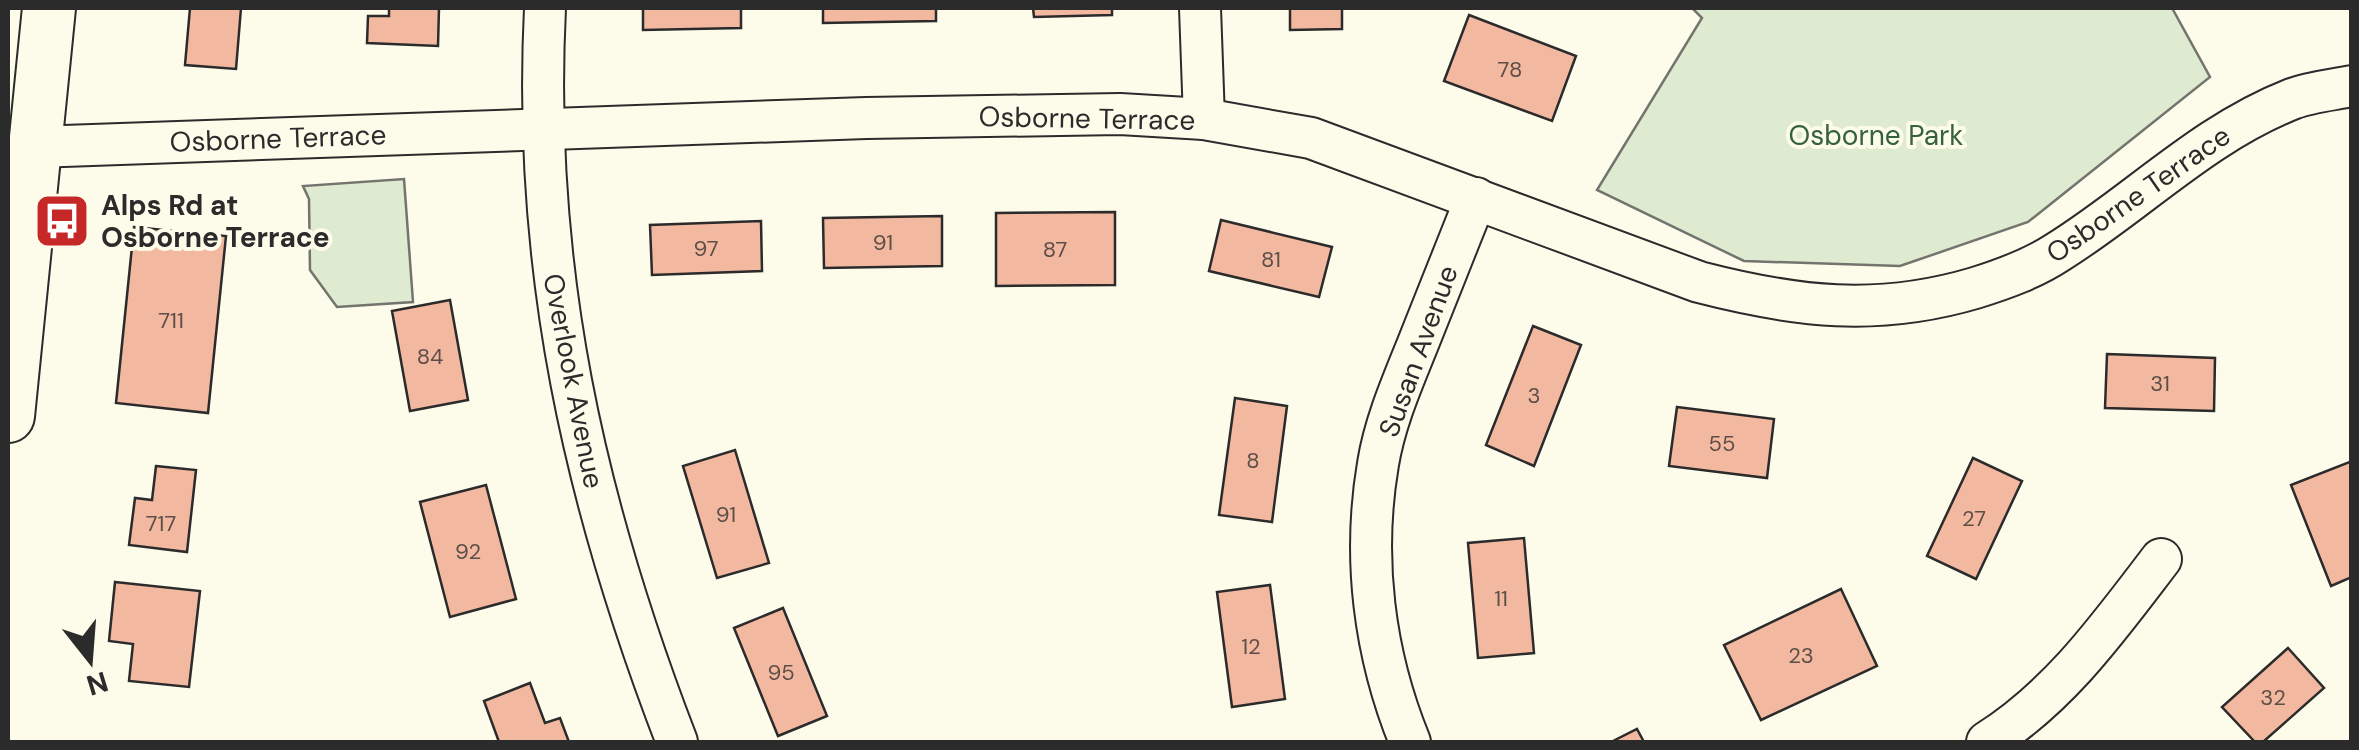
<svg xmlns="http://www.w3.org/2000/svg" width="2359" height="750" viewBox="0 0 2359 750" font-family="'DM Sans',sans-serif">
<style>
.green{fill:#deebd1;stroke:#74746e;stroke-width:2.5}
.building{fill:#f2b8a0;stroke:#2b2b2b;stroke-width:2.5}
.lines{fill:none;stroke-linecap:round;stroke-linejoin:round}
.minor-casing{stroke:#2b2b2b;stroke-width:44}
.major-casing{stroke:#2b2b2b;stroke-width:56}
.minor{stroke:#fdfbea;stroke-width:40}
.major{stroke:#fdfbea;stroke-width:52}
.labels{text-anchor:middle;stroke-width:8;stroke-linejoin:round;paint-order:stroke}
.number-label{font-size:22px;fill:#5d4e48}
.street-label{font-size:28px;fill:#2b2b2b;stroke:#fdfbea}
.park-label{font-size:28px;fill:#34623c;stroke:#fdfbea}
.poi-label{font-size:28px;font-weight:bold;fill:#2b2b2b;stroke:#fdfbea;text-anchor:start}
</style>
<rect width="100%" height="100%" fill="#fdfbea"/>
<!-- green -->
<g class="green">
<polygon points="1692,8 2172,8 2210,77 2028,222 1900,266 1744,261 1597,190 1702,18"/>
<polygon points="404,179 413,302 337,307 310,270 309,199 303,186"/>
</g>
<!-- building -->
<g class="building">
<polygon points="190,8 241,8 236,69 185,65"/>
<polygon points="389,8 439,8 438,46 367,43 368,16 389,16"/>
<polygon points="643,8 741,8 741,28 643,30"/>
<polygon points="823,8 936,8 936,21 823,23"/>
<polygon points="1033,8 1112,8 1112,15 1034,17"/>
<polygon points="1290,8 1342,8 1342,29 1290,30"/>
<polygon points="1469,15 1576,56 1552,121 1444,81"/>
<polygon points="1115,212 1115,285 996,286 996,213"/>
<polygon points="942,216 942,266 824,268 823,218"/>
<polygon points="1221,220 1332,247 1319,297 1209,271"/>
<polygon points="761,221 762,271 652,275 650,225"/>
<polygon points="134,227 226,236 208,413 116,403"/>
<polygon points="450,300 468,400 410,411 392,311"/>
<polygon points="1533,326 1581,345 1534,466 1486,445"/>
<polygon points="2107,354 2215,358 2214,411 2105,408"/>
<polygon points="1235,398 1287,406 1272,522 1219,515"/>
<polygon points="1677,407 1774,419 1767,478 1669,466"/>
<polygon points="735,450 769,563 717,578 683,466"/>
<polygon points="1973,458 2022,481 1976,579 1927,556"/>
<polygon points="2352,461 2352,577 2331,586 2291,485"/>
<polygon points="156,466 196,470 187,552 129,545 135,498 152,500"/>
<polygon points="486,485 516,599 450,617 420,502"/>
<polygon points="1524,538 1534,653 1478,658 1468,543"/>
<polygon points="115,582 200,591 189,687 129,681 133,644 109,641"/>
<polygon points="1270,585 1285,699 1232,707 1217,592"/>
<polygon points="1841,589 1877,666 1761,720 1724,645"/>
<polygon points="783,608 827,716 778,736 734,628"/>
<polygon points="2288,648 2324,688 2263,742 2255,742 2222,707"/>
<polygon points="530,683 545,723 560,718 569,742 499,742 484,701"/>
<polygon points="1637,729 1644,742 1611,742"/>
</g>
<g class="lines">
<!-- minor casing -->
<g class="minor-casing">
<g id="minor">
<path d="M545,8C532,268 584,501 677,742"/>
<polyline points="1200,8 1204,119"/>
<path d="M35,147L866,118L1120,114L1204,119L1311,138L1699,282C1796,307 1877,317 1975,288C2004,279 2032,269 2058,252C2138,202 2203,134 2292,99C2310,92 2332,90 2352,86"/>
<path d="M1410,742C1374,654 1362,558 1378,464C1385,421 1403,381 1419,341C1438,293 1457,246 1476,198"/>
<path d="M1987,742C2060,696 2109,627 2161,559"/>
</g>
</g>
<!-- major casing -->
<g class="major-casing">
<polyline id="major" points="8,416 49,8"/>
</g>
<!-- minor -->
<use href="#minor" class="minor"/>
<!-- major -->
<use href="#major" class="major"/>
</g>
<!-- icons -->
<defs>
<g id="bus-square" transform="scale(2.875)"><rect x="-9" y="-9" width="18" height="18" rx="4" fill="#c62828" stroke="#fdfbea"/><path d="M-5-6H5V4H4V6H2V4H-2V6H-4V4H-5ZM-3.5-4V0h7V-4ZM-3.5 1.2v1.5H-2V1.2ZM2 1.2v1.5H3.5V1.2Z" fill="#fff"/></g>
</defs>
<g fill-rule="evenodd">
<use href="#bus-square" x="62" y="221"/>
</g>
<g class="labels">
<!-- number labels -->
<g class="number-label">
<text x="1510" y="77">78</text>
<text x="883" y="250">91</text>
<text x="706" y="256">97</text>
<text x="1055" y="257">87</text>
<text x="1271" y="267">81</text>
<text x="171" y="328">711</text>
<text x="430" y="364">84</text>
<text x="2160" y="391">31</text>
<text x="1534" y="403">3</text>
<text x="1722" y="451">55</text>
<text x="1253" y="468">8</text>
<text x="726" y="522">91</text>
<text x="1974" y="526">27</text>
<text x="161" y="531">717</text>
<text x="468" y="559">92</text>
<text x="1501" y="606">11</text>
<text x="1251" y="654">12</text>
<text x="1801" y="663">23</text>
<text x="781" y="680">95</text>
<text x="2273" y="705">32</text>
</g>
<!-- street labels -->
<g class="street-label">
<text transform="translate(1087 118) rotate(1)" y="10">Osborne Terrace</text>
<text transform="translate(278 138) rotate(-2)" y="10">Osborne Terrace</text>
<text transform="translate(2138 194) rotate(-35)" y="10">Osborne Terrace</text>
<text transform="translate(1418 351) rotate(-70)" y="10">Susan Avenue</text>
<text transform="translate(574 381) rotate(79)" y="10">Overlook Avenue</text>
</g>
<!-- park labels -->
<g class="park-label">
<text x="1876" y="145">Osborne Park</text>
</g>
<!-- poi labels -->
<g class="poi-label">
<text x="101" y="215">Alps Rd at<tspan x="101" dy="32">Osborne Terrace</tspan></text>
</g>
</g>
<!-- border -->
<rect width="2359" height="750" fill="none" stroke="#2b2b2b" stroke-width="20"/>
<!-- north arrow -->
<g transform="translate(90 660) rotate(163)" stroke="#fdfbea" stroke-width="8" paint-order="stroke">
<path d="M0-8L18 38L0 25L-18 38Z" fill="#2b2b2b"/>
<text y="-15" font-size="28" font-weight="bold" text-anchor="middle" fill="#2b2b2b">N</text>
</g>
</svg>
